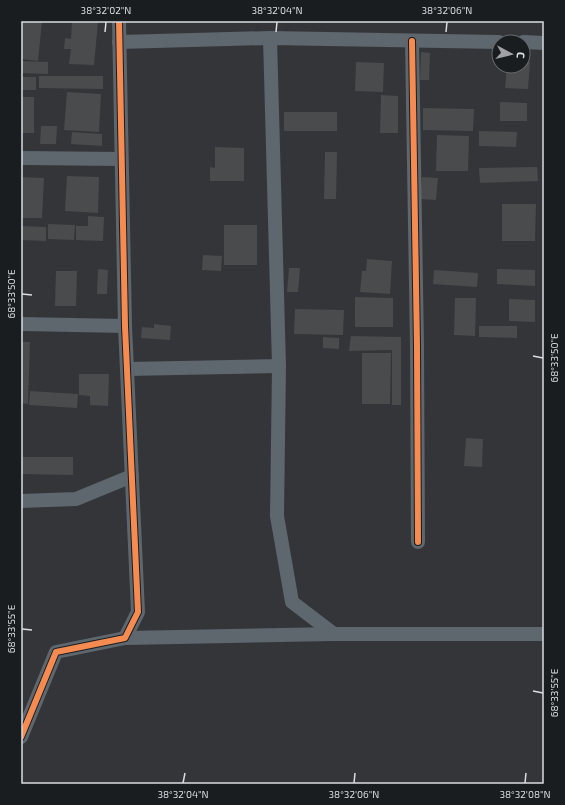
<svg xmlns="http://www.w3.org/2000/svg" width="565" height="805" viewBox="0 0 565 805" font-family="'Exo 2',sans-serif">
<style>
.building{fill:#494b4d}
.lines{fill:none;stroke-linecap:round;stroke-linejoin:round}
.street{stroke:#5e666e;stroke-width:14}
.cycleway-casing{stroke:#1a1d1f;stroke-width:8}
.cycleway{stroke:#f68b52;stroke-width:6}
.ticks{fill:none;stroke:#dadde1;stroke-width:1.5}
.neatline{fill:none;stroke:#dadde1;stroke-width:1.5}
.ticks-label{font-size:10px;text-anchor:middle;fill:#dadde1}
</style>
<rect width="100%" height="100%" fill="#333538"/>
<!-- building -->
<g class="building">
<polygon points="21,21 42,21 38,61 21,59"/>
<polygon points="72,21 98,22 94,65 69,64 71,49 64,49 65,38 71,39"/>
<polygon points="421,52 430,53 429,80 420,80"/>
<polygon points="21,61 48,62 48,74 21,73"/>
<polygon points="356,62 384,63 383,92 355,91"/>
<polygon points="523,62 530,62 528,89 505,88 507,66 523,66"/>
<polygon points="39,76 103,76 103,89 39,88"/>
<rect x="21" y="77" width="15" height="13"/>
<polygon points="67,92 101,94 99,132 64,130"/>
<polygon points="381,95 398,96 398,133 380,133"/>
<rect x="21" y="97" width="13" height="36"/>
<polygon points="500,102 527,103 527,121 500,121"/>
<polygon points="423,108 474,109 473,131 423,130"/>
<rect x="284" y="112" width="53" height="19"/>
<polygon points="41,126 57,126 56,144 40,144"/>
<polygon points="479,131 517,132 516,147 479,146"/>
<polygon points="72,132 102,134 102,146 71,144"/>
<polygon points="437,135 469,136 468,171 436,171"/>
<polygon points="215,147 244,148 244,181 210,181 210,167 215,168"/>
<polygon points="325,152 337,152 336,199 324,199"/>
<polygon points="537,167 538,181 480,183 479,168"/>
<polygon points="67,176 99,177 98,213 65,211"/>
<polygon points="21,177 44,178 42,218 21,218"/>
<polygon points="422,177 438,178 436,200 420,199"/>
<polygon points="502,204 536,204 535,241 502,241"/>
<polygon points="88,216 104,217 103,241 76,240 76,226 88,226"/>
<polygon points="48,224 75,225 74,240 48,239"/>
<rect x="224" y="225" width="33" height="40"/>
<polygon points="21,226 46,227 46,241 21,240"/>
<polygon points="203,255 222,256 221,271 202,270"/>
<polygon points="367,259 392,261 390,294 360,292 362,271 366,271"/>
<polygon points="289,268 300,268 298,292 287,292"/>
<polygon points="98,269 108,270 107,294 97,294"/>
<polygon points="497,269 535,270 535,286 497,284"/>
<polygon points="434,270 478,273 477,287 433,284"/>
<polygon points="56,271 77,271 76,306 55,306"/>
<polygon points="355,297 393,298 393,327 355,327"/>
<polygon points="455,298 476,298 475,336 454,335"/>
<polygon points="509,299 535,300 535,322 509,321"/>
<polygon points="295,309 344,310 343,335 294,334"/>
<polygon points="154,324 171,326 170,340 141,338 142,327 154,328"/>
<polygon points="479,326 517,326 517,338 479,337"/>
<polygon points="351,336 401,337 401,405 392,405 392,350 349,351"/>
<polygon points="323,337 339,338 339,349 323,348"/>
<polygon points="21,342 30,342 28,404 21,403"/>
<polygon points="362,353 391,353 390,404 362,404"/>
<polygon points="79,374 109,374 108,406 90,405 90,396 79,395"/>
<polygon points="30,391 78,394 77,408 29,405"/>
<polygon points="466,438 483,439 482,467 464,466"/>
<polygon points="21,457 73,457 73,475 21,474"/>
</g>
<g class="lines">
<!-- street -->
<g class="street">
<polyline points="412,41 417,346 418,542"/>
<polyline points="119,42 270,38 499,42"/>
<polyline points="523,42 544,43"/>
<polyline points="21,158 121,159"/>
<polyline points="21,324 125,326"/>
<polyline points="279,366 277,516 292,602 334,634"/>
<polyline points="127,369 279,366 270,38"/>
<polyline points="21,501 76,499 132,476"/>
<polyline points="125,638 334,634 544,634"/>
<polyline points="21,737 56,652 125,638 138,612 125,326 119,21"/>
</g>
<!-- cycleway casing -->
<g class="cycleway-casing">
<g id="cycleway">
<polyline points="412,41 417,346 418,542"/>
<polyline points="21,737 56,652 125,638 138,612 125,326 119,21"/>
</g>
</g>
<!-- cycleway -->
<use href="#cycleway" class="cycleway"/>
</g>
<!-- ticks -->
<path class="ticks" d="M105,32L106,22M276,32L277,22M446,32L447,22M22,294L32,295M533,356L543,358M22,629L32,630M533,691L543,693M183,783L185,773M354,783L355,773M525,783L526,773"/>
<!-- border -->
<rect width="565" height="805" fill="none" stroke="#1a1d1f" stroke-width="44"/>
<!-- north arrow -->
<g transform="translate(511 54) rotate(97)"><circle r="19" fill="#1a1d1f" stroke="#676a6d"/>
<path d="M0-3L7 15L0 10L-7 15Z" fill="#a0a2a6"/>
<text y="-6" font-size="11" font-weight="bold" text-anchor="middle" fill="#dadde1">С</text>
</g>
<rect x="22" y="22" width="521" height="761" class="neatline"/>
<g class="ticks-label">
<text x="106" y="14">38°32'02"N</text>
<text x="277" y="14">38°32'04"N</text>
<text x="447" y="14">38°32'06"N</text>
<text transform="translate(11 294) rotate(-90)" y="4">68°33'50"E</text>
<text transform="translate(554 358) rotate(-90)" y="4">68°33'50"E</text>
<text transform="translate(11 629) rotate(-90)" y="4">68°33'55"E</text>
<text transform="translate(554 693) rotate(-90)" y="4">68°33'55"E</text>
<text x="183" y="798">38°32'04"N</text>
<text x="354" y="798">38°32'06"N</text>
<text x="525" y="798">38°32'08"N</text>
</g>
</svg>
